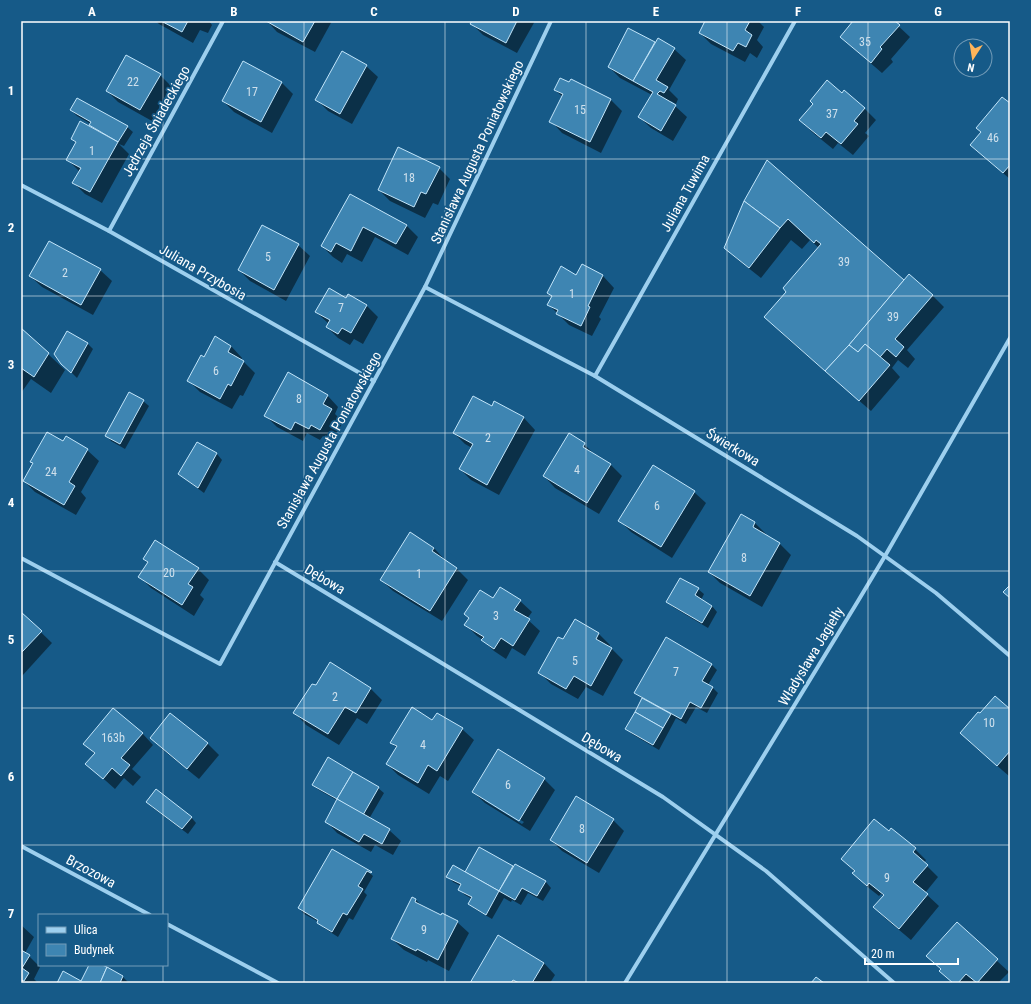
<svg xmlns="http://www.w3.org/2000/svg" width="1031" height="1004" viewBox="0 0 1031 1004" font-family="'Roboto Condensed',sans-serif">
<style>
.shadow{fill:#0007;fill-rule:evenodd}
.building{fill:#3e85b2;stroke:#c2e5fa}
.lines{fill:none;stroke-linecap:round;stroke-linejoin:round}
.street{stroke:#9dcfee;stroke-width:4}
.grid{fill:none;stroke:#fff;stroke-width:1;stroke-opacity:0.55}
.labels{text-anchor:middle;stroke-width:3.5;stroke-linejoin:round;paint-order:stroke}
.number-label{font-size:12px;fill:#cfe0ec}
.street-label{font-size:14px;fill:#fff;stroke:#165a88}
.neatline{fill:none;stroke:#fff;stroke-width:1.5}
.grid-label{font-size:13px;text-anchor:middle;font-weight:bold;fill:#fff}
</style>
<rect width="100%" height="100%" fill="#165a88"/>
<!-- shadow -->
<g class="shadow">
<polygon points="156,21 209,21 212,25 208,33 200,30 193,43 159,24"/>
<polygon points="267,21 332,21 315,52 277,32"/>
<polygon points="470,21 535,21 517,53 483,35 472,24 472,23"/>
<polygon points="706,21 758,21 764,27 757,40 763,47 757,58 750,53 745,62 711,44 700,33"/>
<polygon points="855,21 893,21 910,37 891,59 893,62 882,73 853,48 841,37"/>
<polygon points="629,30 656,43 674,49 686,60 669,90 678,99 676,104 671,101 670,103 675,106 687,117 673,141 651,128 639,117 652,95 620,78 609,67"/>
<polygon points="243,63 282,83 293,94 272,133 234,112 223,101"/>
<polygon points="366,66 378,77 352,124 328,111 317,100"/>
<polygon points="160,75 171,86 152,121 118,102 107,91"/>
<polygon points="555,90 611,100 622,111 601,153 562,133 551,121 563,97"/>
<polygon points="845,92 865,109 876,120 865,133 869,136 853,155 838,143 833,149 812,132 801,120 842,94"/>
<polygon points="1010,104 1010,179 983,156 971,145"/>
<polygon points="71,110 127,127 133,132 124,146 119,144 129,154 102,203 85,194 74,183 80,172 67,159 76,143 72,139 95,130 91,125 91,124 77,116"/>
<polygon points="767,161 904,282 932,295 944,307 907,350 915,359 908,368 898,360 892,368 900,377 871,411 787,338 765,317 788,292 819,248 810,240 802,249 791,240 761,278 737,259 725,248"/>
<polygon points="439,168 450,179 438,205 433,203 425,218 390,201 379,190"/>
<polygon points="350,195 406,225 418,237 408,255 375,237 362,262 347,254 342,263 333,257 322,246"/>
<polygon points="298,245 310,256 286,301 250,281 239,270"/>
<polygon points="582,266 603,276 614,288 599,317 601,319 592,336 569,325 549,305 553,297 549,293 577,276"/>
<polygon points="100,270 112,281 93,315 42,287 30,276"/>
<polygon points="346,299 366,305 378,317 363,344 354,339 350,345 338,338 327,327 329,324 316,312"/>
<polygon points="21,330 48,354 65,370 51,393 31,379 21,393"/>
<polygon points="87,343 93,349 77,378 62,363"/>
<polygon points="231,346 242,358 241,360 244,362 255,373 243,396 240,395 232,409 200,392 188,380 204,358"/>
<polygon points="327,395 338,407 335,414 343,422 332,441 323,436 320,440 307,433 303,441 277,427 265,415"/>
<polygon points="143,401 149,406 125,449 111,441 106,435"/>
<polygon points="495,402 524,418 535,430 499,495 471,480 460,469 472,448 465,444 454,433 492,408"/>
<polygon points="63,442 87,450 99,461 81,492 86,498 76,515 35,492 24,481 34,464 31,461"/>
<polygon points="197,443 217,454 222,460 204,493 185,479 180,474"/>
<polygon points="584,444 595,455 611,465 622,476 599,514 555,488 544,476"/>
<polygon points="694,492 706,503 672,558 631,532 620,521"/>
<polygon points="741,515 755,523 766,534 766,536 780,544 791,555 762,607 720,583 709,572"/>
<polygon points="410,534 434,548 445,560 444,561 457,569 468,580 442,621 393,591 381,580"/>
<polygon points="144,559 198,569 209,580 200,595 204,599 194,616 151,588 140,577 149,563"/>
<polygon points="698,589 704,594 701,600 712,606 717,612 708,628 673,607 667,602"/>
<polygon points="493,599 520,601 532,612 527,619 540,631 525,656 512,648 506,659 494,651 483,640 477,636 466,625 470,618"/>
<polygon points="21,613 52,643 22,676 21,675"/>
<polygon points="599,634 610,645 609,647 612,649 623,660 603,696 586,687 578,699 551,684 540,673 563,641"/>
<polygon points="330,664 371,689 382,700 367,724 357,718 339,745 306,725 295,713 316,687"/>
<polygon points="711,664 717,670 708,685 713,688 718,693 707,713 696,707 686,724 676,718 659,750 632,734 627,729 643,699 635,692"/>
<polygon points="1010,711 1010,775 1009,776 973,745 961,733"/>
<polygon points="170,714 208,744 219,755 199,779 163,750 151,738"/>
<polygon points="432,721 462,729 474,740 448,781 440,776 429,794 398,775 387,764 397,748 392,743"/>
<polygon points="142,733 153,745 132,769 141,777 133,786 124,778 115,789 87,764 95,754 85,744"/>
<path d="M544,779L555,790L530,831L485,803L473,792ZM485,799L524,822L522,824L485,801Z"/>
<polygon points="313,785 378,788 384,793 369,819 389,830 401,841 393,855 375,845 371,852 337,833 326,821 338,801 319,790"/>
<polygon points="147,802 191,817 196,823 188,834 153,808"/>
<polygon points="613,820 624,831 599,873 562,851 551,840"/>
<polygon points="889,833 915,849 926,860 924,863 938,877 925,893 939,906 911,940 886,919 874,907 884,896 881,894 879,896 865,885 854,873 855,872 842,859"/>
<polygon points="480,848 514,867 515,865 546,882 551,888 543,901 528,893 521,905 512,900 511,902 504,898 492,919 475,909 469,904 472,899 465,895 460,890 461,886 453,882 448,876 469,875"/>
<polygon points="367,870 373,876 364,892 367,895 353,920 349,918 338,937 324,928 319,922 304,914 299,908"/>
<polygon points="413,899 416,900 422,906 442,916 457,922 469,933 449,971 428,960 427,962 404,950 392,939"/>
<polygon points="957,924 1009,972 998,983 953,983 941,971"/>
<polygon points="21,925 34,937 25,953 29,956 40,967 34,979 38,983 21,983"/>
<polygon points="498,937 544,963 555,975 550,983 471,983"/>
<polygon points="90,965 100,965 123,977 129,983 58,983 81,982"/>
</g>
<!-- building -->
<g class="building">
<polygon points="161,21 188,21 182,32"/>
<polygon points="266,21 315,21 303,42"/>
<polygon points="472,21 517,21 506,43 470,24"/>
<polygon points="705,21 750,21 745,30 752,35 746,47 738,43 733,51 699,33"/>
<polygon points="853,21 895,21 900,25 880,47 882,49 871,63 840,37"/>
<polygon points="628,28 655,42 633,81 608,67"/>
<polygon points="658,38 675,48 656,80 668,87 664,93 660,91 657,94 676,105 661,131 638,117 653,92 633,81"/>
<polygon points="342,51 367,65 340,114 315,100"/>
<polygon points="126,55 161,74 140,110 106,91"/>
<polygon points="243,61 282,82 261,122 222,101"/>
<polygon points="560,78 569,82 571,79 611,99 590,142 549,122 563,94 554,90"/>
<polygon points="827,80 842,93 844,90 865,108 854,121 858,124 841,144 826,132 821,138 799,120 813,104 810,101"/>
<polygon points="1002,97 1010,103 1010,165 1003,173 970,145 981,132 976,128"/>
<polygon points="77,98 128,126 118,142 89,125 91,122 70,110"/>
<polygon points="80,121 118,142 90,192 72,183 81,168 66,160 76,142 71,139"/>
<polygon points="398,147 440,167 426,194 421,192 414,207 378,190"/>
<polygon points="767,160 904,280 849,345 825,371 764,317 786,292 783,288 821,244 816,240 814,243 788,219 780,228 744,201"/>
<polygon points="350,194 407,225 396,244 363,227 351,251 336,243 331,252 321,246"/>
<polygon points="744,201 780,228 749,268 724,248"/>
<polygon points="262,225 299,244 274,290 238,270"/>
<polygon points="49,241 101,269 81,305 29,276"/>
<polygon points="582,264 603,275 588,306 590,307 581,326 556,314 558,310 547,305 552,296 547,293 561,266 576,275"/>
<polygon points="909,274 933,295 895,339 904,347 896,357 887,349 880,357 865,344 858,352 849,345"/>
<polygon points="329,288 346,298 348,294 367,305 351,333 342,328 338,334 326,327 330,320 315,312"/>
<polygon points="21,328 49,353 34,377 21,368"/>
<polygon points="67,331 88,343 71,373 61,364 54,354"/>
<polygon points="215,336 231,346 228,352 244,361 231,386 228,384 220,399 187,381 201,355 204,357"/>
<polygon points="865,344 890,365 859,401 825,371 849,345 858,352"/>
<polygon points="288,372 328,395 323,404 332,409 320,430 311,425 309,429 295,422 291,430 264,416"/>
<polygon points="129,392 144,400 120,444 105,436"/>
<polygon points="473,396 492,406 494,401 524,417 487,485 459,469 473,444 453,433"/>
<polygon points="47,432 63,441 66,436 88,449 69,482 75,486 64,505 23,481 33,463 30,462"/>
<polygon points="569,433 585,443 583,447 611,464 587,503 543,476"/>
<polygon points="197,442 217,453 198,488 178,474"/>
<polygon points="653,465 695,491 661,547 618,521"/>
<polygon points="741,514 755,522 753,527 780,543 750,596 708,572"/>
<polygon points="410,532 434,548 432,551 457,568 430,611 380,580"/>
<polygon points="155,540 199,568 188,584 193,587 182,605 138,577 148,562 143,559"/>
<polygon points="680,578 699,588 695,595 712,606 702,623 666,602"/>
<polygon points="1010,585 1010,598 1003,592"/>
<polygon points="500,587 521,600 514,610 530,619 513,646 501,638 494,649 481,640 484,637 464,625 469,618 464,614 480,590 493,598"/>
<polygon points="21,612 42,631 21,653"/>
<polygon points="575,619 599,633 596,639 612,648 591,686 574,676 566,689 538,673 558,637 563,639"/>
<polygon points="666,637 712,664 702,681 713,687 701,708 690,702 681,719 634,693"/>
<polygon points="330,662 371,688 356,713 345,707 328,734 293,713 312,684 316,685"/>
<polygon points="995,696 1010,709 1010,751 997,766 960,733 978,712 980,713"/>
<polygon points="642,698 671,714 663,728 635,712"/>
<polygon points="412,707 432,720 437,713 463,728 437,771 428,765 418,783 386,764 397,746 390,743"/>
<polygon points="113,708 143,733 121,758 130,765 121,776 112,768 103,779 85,764 95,753 83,744"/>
<polygon points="635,712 663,728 653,745 625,729"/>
<polygon points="170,713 208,743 187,769 150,738"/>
<polygon points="498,749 545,778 519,821 472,792"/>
<polygon points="328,757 353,772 337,799 312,785"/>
<polygon points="353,772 379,787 363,815 337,799"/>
<polygon points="156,789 192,817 182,829 146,802"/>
<polygon points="576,796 614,819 587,863 550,840"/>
<polygon points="337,799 390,829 382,844 364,834 359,842 325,822"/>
<polygon points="874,819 889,831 891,828 916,848 913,852 928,865 913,882 928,894 899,929 873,907 884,895 869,883 867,886 852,873 855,871 841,859"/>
<polygon points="479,847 513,866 499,891 465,872"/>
<polygon points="332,849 372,872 371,873 367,871 358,886 363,889 347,915 343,913 332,932 317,923 318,920 298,908"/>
<polygon points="515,864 546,881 537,896 522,888 515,900 499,891"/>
<polygon points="453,865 499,891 486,915 468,904 472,897 458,890 461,884 446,877"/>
<polygon points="412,897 416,899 415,902 441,915 442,913 458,921 438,960 417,949 416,951 391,939"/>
<polygon points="957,922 998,959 977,983 966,974 958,983 953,983 939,971 941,969 926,956"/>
<polygon points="498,935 544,963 532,983 519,983 513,980 511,983 470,983"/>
<polygon points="21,950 30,955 22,968 29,973 24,981 21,980"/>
<polygon points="89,965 102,965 107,967 100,983 57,983 63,971 81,981"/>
<polygon points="107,967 123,976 120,983 100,983"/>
<polygon points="816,977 824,983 811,983"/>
</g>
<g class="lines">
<!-- street -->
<g class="street">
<polyline points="21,185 109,231 374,381"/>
<polyline points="109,231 223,21"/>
<polyline points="425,287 595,376 857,536 936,593 1010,656"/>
<polyline points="595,376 795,21"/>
<polyline points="21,558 220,664 425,287 551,21"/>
<polyline points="275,562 663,797 766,871 894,983"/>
<polyline points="21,846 150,915"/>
<polyline points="167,924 278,983"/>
<polyline points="625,983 858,601 885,556 1010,338"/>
</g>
</g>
<!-- grid -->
<path class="grid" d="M163,21V915M304,21V983M445,21V983M586,21V983M727,21V983M868,21V983M21,159H1010M21,296H1010M21,433H1010M21,571H1010M21,708H1010M21,845H1010M163,965V983"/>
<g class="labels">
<!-- number labels -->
<g class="number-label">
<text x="865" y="46">35</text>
<text x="133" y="86">22</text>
<text x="252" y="96">17</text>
<text x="580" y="114">15</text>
<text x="832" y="118">37</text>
<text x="993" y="142">46</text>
<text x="92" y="155">1</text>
<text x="409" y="182">18</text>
<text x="268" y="261">5</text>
<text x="844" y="266">39</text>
<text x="65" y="277">2</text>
<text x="572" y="298">1</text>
<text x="341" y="312">7</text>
<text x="893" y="321">39</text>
<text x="216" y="375">6</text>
<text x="299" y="403">8</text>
<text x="488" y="442">2</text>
<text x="577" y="474">4</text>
<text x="51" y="476">24</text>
<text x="657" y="510">6</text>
<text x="744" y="562">8</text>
<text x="169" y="577">20</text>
<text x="419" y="578">1</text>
<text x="496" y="620">3</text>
<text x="575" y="665">5</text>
<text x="676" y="676">7</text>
<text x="335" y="701">2</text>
<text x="989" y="727">10</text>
<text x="113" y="742">163b</text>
<text x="423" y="749">4</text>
<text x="508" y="789">6</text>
<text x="582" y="833">8</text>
<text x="887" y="882">9</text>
<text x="424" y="934">9</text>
</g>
<!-- street labels -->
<g class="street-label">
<text transform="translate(156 121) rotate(-61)" y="5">Jędrzeja Śniadeckiego</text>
<text transform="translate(477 152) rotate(-65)" y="5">Stanisława Augusta Poniatowskiego</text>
<text transform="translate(685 193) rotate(-61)" y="5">Juliana Tuwima</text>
<text transform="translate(203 272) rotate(30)" y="5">Juliana Przybosia</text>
<text transform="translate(329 440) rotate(-61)" y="5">Stanisława Augusta Poniatowskiego</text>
<text transform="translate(733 447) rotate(31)" y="5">Świerkowa</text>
<text transform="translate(325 579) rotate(31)" y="5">Dębowa</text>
<text transform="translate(811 656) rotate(-59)" y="5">Władysława Jagiełły</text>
<text transform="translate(602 747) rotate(31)" y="5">Dębowa</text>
<text transform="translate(91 871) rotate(28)" y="5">Brzozowa</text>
</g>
</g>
<!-- border -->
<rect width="1031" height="1004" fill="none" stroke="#165a88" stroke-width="44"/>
<!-- legend -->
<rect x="38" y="914" width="130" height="52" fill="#165a88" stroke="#739cb8"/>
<rect x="46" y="927" width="20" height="6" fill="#9dcfee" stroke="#739cb8"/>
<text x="74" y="934" font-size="12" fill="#ffffff">Ulica</text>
<rect x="46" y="944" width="20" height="12" fill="#3e85b2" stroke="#739cb8"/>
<text x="74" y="954" font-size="12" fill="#ffffff">Budynek</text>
<!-- north arrow -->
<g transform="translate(973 58) rotate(192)"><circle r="19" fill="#165a88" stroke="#739cb8"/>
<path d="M0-3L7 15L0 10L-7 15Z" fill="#ffb55a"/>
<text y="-6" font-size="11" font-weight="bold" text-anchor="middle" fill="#ffffff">N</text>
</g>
<!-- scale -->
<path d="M865 958v6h93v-6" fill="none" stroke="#ffffff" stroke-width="2"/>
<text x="871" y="958" font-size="12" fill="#ffffff" stroke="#165a88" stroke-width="3" paint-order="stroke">20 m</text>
<rect x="22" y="22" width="987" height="960" class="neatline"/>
<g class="grid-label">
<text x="92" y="16">A</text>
<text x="234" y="16">B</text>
<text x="374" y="16">C</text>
<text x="516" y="16">D</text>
<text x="656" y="16">E</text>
<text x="798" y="16">F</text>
<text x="938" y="16">G</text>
<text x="11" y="95">1</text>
<text x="11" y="232">2</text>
<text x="11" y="369">3</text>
<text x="11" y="507">4</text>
<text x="11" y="644">5</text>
<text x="11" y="781">6</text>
<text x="11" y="918">7</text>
</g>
</svg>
